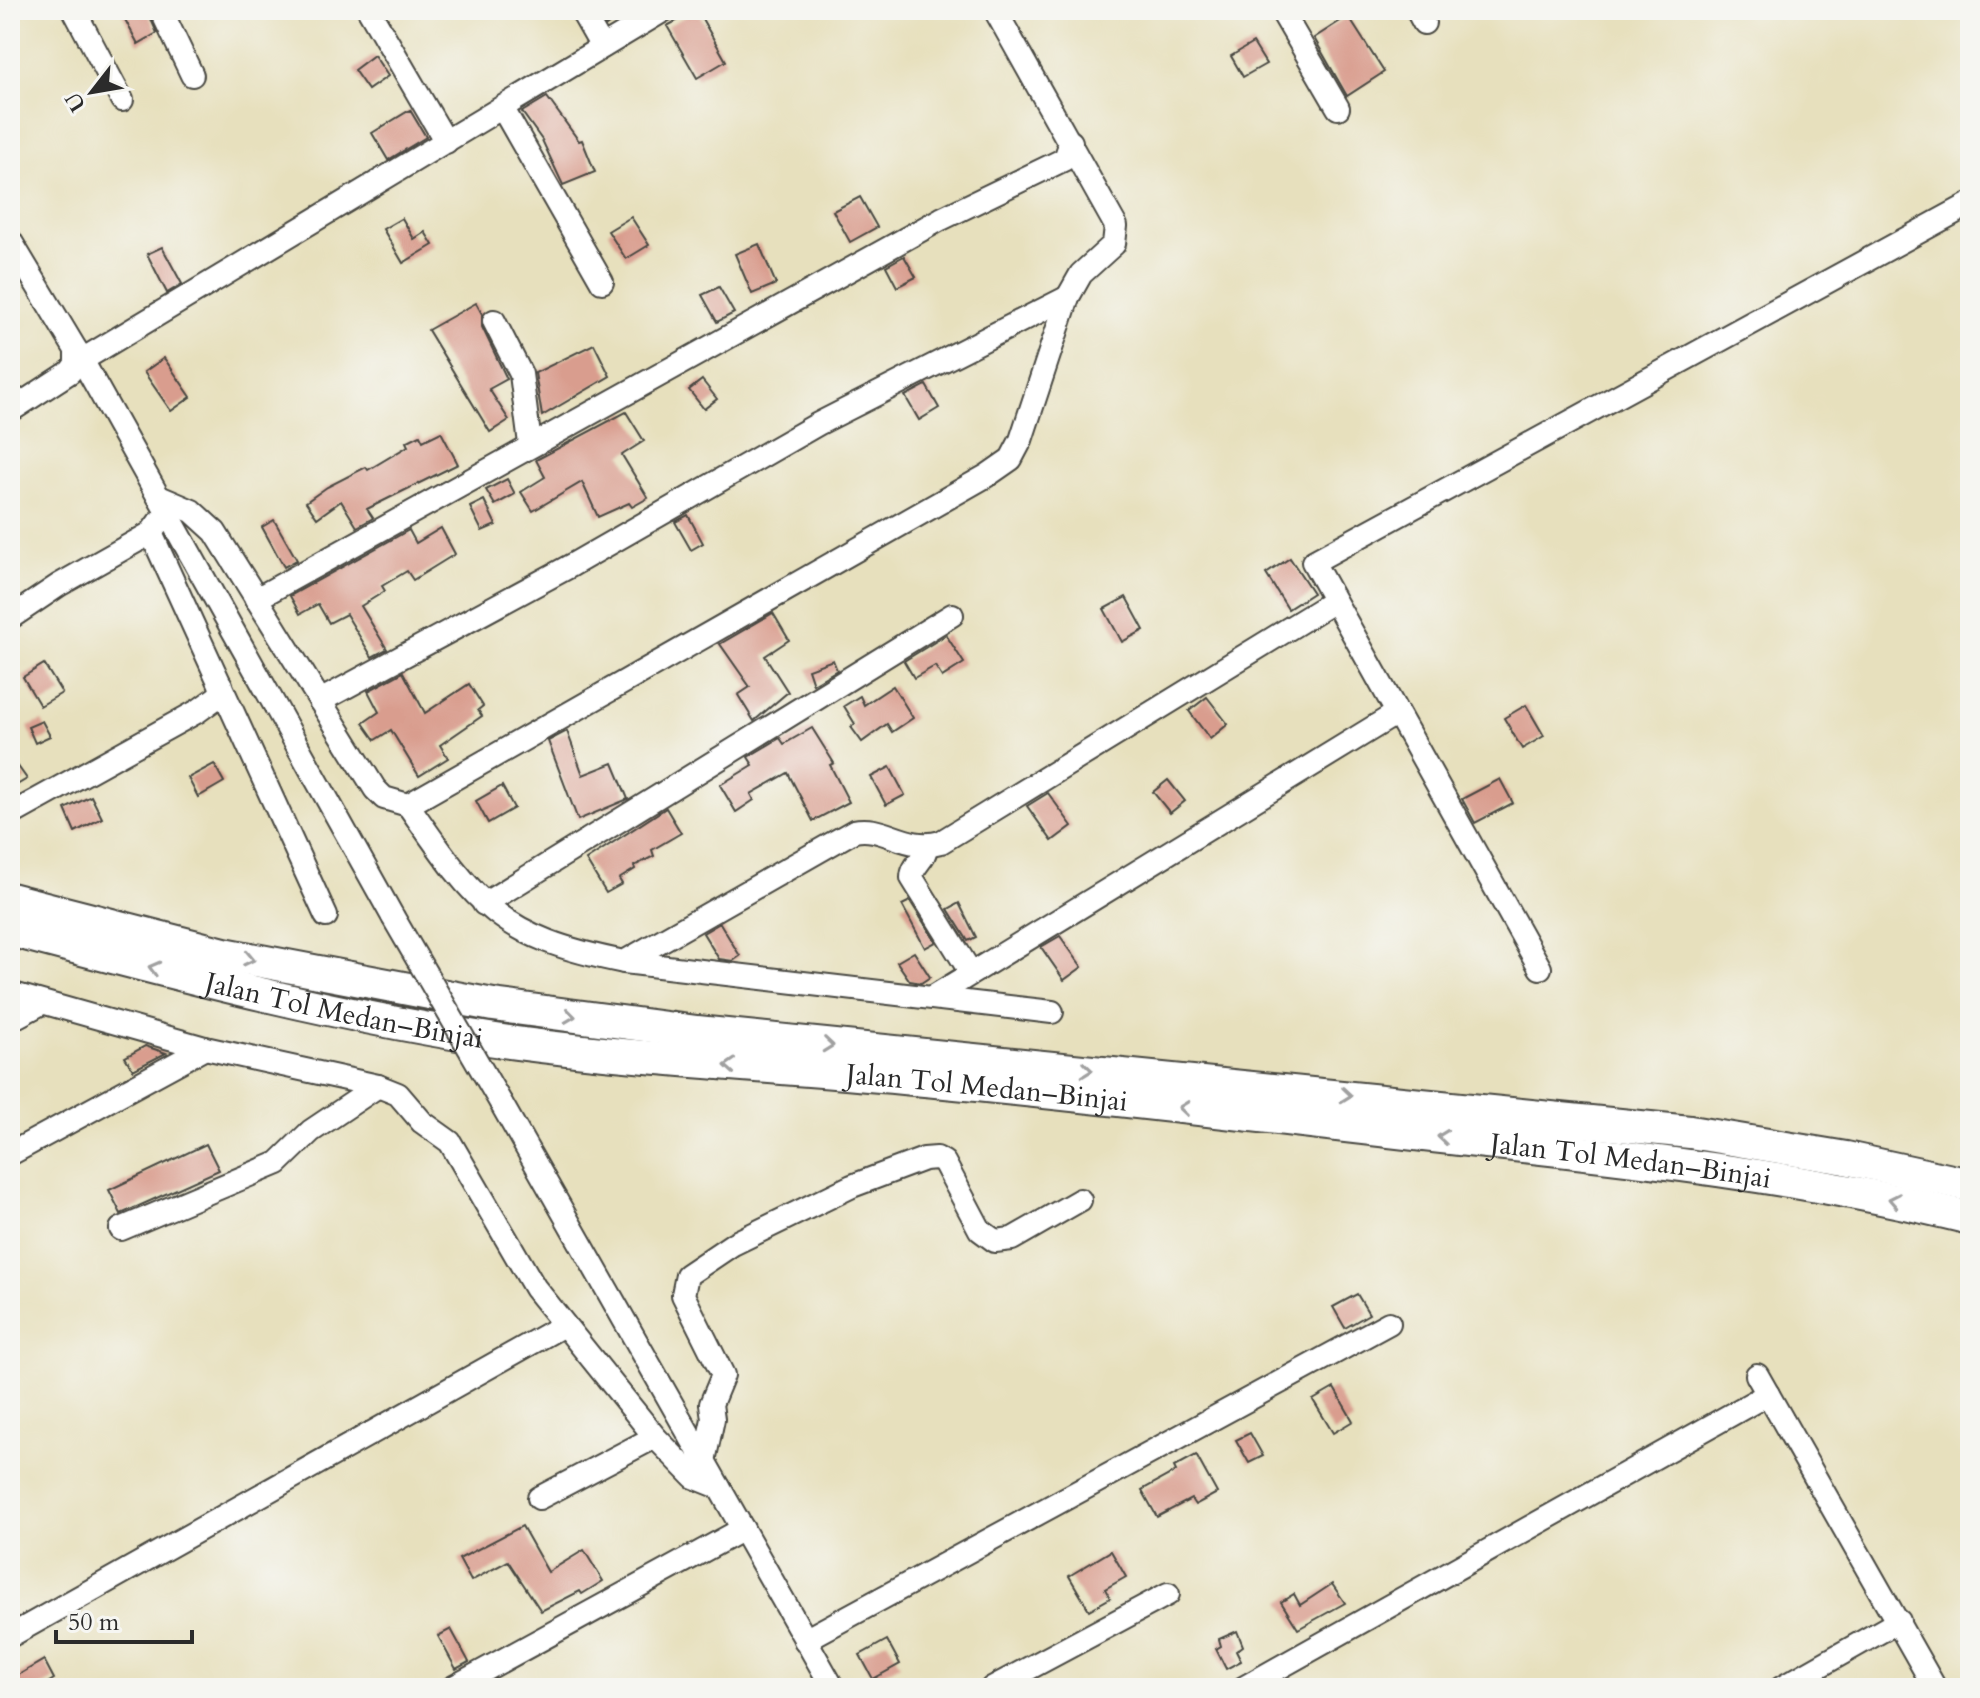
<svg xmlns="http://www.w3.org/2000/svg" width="1980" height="1698" viewBox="0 0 1980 1698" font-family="Cardo,serif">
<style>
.building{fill:#d99d8e}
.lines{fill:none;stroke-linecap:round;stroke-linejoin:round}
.minor-casing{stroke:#474641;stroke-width:26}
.highway-casing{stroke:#474641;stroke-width:36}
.minor{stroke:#fff;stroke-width:22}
.highway{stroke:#fff;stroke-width:32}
.minor-bridge-casing{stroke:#474641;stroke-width:26;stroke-linecap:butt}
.minor-bridge{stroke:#fff;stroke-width:22}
.oneway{stroke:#a0a0a0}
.labels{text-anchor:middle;stroke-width:6;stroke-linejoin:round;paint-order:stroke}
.street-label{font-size:28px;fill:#2b2b2b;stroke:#f6f6f2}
</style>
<rect width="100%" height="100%" fill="#f6f6f2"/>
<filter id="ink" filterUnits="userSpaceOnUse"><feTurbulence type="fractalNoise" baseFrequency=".0125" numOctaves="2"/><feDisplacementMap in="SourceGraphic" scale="16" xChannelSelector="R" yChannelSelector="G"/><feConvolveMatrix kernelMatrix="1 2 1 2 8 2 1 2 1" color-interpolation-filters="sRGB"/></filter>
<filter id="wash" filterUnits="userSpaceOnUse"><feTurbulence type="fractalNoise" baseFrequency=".006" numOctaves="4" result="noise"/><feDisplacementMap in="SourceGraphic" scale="32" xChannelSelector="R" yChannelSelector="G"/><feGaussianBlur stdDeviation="1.8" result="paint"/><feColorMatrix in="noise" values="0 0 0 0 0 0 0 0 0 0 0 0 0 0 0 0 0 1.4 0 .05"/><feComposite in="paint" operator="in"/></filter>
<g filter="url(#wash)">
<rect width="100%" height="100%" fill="#e7e0bd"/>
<g id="blocks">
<!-- building -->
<g class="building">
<polygon points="120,10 147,10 157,33 138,44"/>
<polygon points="597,10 628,10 606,26"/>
<polygon points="697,10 726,61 697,78 667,26"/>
<polygon points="1348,16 1384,72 1347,96 1314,38"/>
<polygon points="1253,43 1266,64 1243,77 1231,56"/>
<polygon points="374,55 388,76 368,90 354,70"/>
<polygon points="547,97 579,141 582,140 595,172 563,185 542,140 522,112"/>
<polygon points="410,110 426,137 388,160 372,133"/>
<polygon points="860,197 877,227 850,242 833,211"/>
<polygon points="631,217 649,245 626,259 608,231"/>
<polygon points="402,218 414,239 425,232 433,245 403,263 383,229"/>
<polygon points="759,244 776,284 752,294 735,254"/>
<polygon points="162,247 182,284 167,293 147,254"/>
<polygon points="904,256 916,277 897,287 886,266"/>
<polygon points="719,287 734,313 717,322 702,295"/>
<polygon points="476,303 482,314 482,327 507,379 489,389 509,420 490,432 428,330"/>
<polygon points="594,344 610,376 542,416 535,373"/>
<polygon points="164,358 191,397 171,411 144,372"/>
<polygon points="702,380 717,399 704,409 689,390"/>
<polygon points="926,385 939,408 919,420 905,396"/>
<polygon points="626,412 644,441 622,455 648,498 632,507 629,503 598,517 582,482 533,511 521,492 545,477 536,460"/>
<polygon points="441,432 458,464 367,509 373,518 357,527 341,501 317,518 306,502 327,487 366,467 368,470 408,446 406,442 420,435 423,441"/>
<polygon points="507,479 515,494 495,505 486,490"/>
<polygon points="484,500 496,525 482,531 470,507"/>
<polygon points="688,515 703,543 691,550 675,522"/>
<polygon points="274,520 297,560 284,567 262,527"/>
<polygon points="441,528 455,554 413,580 407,571 382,586 385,591 361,606 387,649 372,657 346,614 329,623 318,604 300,614 290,596 409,530 416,543"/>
<polygon points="1290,558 1313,593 1288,609 1266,574"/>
<polygon points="1126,597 1144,630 1122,642 1104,609"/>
<polygon points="773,613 789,640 765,656 788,692 754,721 738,695 750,687 720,644"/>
<polygon points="946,635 964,663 942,677 935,666 914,678 904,661"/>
<polygon points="833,660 837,670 813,684 808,669"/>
<polygon points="44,664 62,693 40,706 23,677"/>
<polygon points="403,672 425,713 469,684 483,706 478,710 482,716 440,745 448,758 419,776 391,730 375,740 363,723 379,712 368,691"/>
<polygon points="893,686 913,718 892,732 887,724 862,742 851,727 855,724 844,706 860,696 864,705"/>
<polygon points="1207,697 1228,724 1210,739 1189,711"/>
<polygon points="1526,705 1544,736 1522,749 1504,718"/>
<polygon points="42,721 50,736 35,743 28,727"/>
<polygon points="812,728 834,763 830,765 849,802 813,821 788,773 751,794 754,800 736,812 720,785 753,765 748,757 780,738 784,744"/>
<polygon points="567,731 583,775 613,763 628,799 578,820 548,741"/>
<polygon points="10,755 27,779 10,789"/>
<polygon points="214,764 224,782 198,797 188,778"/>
<polygon points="890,767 905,795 886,805 871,777"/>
<polygon points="1500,779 1513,803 1475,823 1462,799"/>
<polygon points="1168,780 1185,801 1170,813 1153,792"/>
<polygon points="502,786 514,808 488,823 476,801"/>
<polygon points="1048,793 1072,826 1052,841 1027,806"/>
<polygon points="91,796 102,818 75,832 65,809"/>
<polygon points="666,808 681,833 652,850 654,856 634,866 635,869 619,879 622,884 606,893 586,860"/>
<polygon points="910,901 936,942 925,948 902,905"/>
<polygon points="959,903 976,937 968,941 948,909"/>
<polygon points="720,923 740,956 733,961 719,959 703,933"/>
<polygon points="1060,936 1082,967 1064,980 1041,947"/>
<polygon points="914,952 930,977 921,983 910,981 897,962"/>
<polygon points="145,1046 166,1053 133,1070 125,1057"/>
<polygon points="206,1144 219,1170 121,1214 109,1190"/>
<polygon points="1357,1294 1369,1314 1345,1328 1333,1307"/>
<polygon points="1334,1388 1353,1421 1333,1433 1313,1400"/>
<polygon points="1250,1433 1263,1456 1249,1463 1236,1440"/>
<polygon points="1196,1455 1217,1493 1195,1505 1191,1499 1157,1517 1142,1490 1176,1471 1174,1467"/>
<polygon points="522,1526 548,1572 584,1550 603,1581 582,1594 580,1591 541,1611 508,1561 471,1581 459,1559"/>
<polygon points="1111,1551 1126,1577 1105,1589 1110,1598 1089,1610 1069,1576"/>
<polygon points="1332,1584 1345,1603 1298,1629 1281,1602 1294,1594 1300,1605"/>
<polygon points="451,1629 469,1662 456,1669 438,1636"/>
<polygon points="1237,1631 1243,1646 1236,1651 1241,1661 1226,1669 1216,1649 1221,1646 1219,1639"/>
<polygon points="887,1640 900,1664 873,1679 860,1655"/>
<polygon points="44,1660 54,1679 39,1688 10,1688 10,1680"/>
</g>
</g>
</g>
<g filter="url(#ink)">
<use href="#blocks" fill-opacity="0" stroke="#474641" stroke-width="2"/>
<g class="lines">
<!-- minor casing -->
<g class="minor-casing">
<g id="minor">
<polyline points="74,10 122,100"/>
<polyline points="161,10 192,75"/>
<polyline points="369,10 446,142"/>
<polyline points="581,10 602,47"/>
<polyline points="1281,10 1338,108"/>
<polyline points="1417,10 1424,23"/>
<polyline points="503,109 602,282"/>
<polyline points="10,240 82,360 393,917"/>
<polyline points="494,321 521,374 530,444"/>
<polyline points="82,360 664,10"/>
<polyline points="10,411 70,372 76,364 76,350"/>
<polyline points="159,497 192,511 215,532 375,789 384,798 408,805 988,475 1011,459 1021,440 1068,297 1081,274 1114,244 1116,226 995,10"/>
<polyline points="151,533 326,916"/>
<polyline points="256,599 941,219 1065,159 1071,142"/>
<polyline points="10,618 59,585 151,533 159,522"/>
<polyline points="320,701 572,565 818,424 1068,297"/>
<path d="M408,805C478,906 499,937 624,962L1052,1012"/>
<polyline points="10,815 198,711 220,695 221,685"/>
<path d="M926,846C926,860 912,864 912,878L971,973"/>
<polyline points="484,904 952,615"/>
<path d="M624,962L854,831C883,824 906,852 941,842L1334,601"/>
<polyline points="1540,968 1313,562 1970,204"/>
<polyline points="10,993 205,1048 378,1086 398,1094 422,1122 450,1142 535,1288 655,1437"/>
<polyline points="933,997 1397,713"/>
<polyline points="10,1020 42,1003"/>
<polyline points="501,1103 833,1688"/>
<polyline points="10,1154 205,1048"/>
<polyline points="121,1229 278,1163 311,1131 378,1086"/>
<polyline points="1757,1375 1935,1688"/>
<polyline points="704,1461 713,1419 711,1404 723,1375 683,1295 687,1275 733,1244 852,1186 924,1159 937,1158 944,1162 980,1230 995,1241 1012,1239 1080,1200"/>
<polyline points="539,1498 655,1437 694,1477 719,1487"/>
<polyline points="10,1636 562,1326"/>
<polyline points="805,1640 1389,1323"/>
<polyline points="452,1688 743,1529"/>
<polyline points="992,1688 1168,1594"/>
<polyline points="1243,1688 1768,1394"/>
<polyline points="1781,1688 1899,1621"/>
</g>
</g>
<!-- highway casing -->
<g class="highway-casing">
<g id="highway">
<polyline points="10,899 224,954 493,1005 697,1032 1690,1132 1846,1158 1970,1185"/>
<path id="s1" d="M10,930C176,974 345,1019 516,1043C645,1060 774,1066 903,1078C1092,1095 1280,1119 1468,1140C1637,1158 1805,1177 1970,1218"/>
</g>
</g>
<!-- minor -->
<use href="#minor" class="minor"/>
<!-- highway -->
<use href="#highway" class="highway"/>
<!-- minor-bridge casing -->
<g class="minor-bridge-casing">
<polyline id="minor-bridge" points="393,917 501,1103"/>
</g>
<!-- minor-bridge -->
<use href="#minor-bridge" class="minor-bridge"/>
</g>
<!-- one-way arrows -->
<defs><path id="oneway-chevron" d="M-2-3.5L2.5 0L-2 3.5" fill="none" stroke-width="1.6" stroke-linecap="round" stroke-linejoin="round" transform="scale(2)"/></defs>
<g class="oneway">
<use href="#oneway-chevron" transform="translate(249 959) rotate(12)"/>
<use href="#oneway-chevron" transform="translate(154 968) rotate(-165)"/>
<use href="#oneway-chevron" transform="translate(570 1016) rotate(7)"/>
<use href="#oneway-chevron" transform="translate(828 1045) rotate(6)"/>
<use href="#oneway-chevron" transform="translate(730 1066) rotate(-176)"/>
<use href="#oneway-chevron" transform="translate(1087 1070) rotate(6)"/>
<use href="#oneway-chevron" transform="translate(1346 1095) rotate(6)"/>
<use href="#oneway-chevron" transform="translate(1184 1108) rotate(-174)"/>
<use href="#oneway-chevron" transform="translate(1443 1137) rotate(-174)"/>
<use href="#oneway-chevron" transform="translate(1894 1200) rotate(-169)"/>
</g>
</g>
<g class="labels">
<!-- street labels -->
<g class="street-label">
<text dy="10" stroke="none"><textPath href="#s1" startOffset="344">Jalan Tol Medan–Binjai</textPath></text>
<text dy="10" stroke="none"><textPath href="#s1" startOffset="992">Jalan Tol Medan–Binjai</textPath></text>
<text dy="10" stroke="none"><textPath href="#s1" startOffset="1640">Jalan Tol Medan–Binjai</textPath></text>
</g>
</g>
<!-- margin -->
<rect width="1980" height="1698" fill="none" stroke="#f6f6f2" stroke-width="40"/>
<!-- north arrow -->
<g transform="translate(92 92) rotate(239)" stroke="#f6f6f2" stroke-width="6" paint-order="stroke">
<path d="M0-6L14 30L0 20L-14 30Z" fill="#2b2b2b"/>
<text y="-12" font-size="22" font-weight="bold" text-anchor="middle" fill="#2b2b2b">U</text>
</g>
<!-- scale -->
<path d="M56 1630v12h136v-12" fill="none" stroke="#2b2b2b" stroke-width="4"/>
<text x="68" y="1630" font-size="24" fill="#2b2b2b" stroke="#f6f6f2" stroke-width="6" paint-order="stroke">50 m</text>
</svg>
